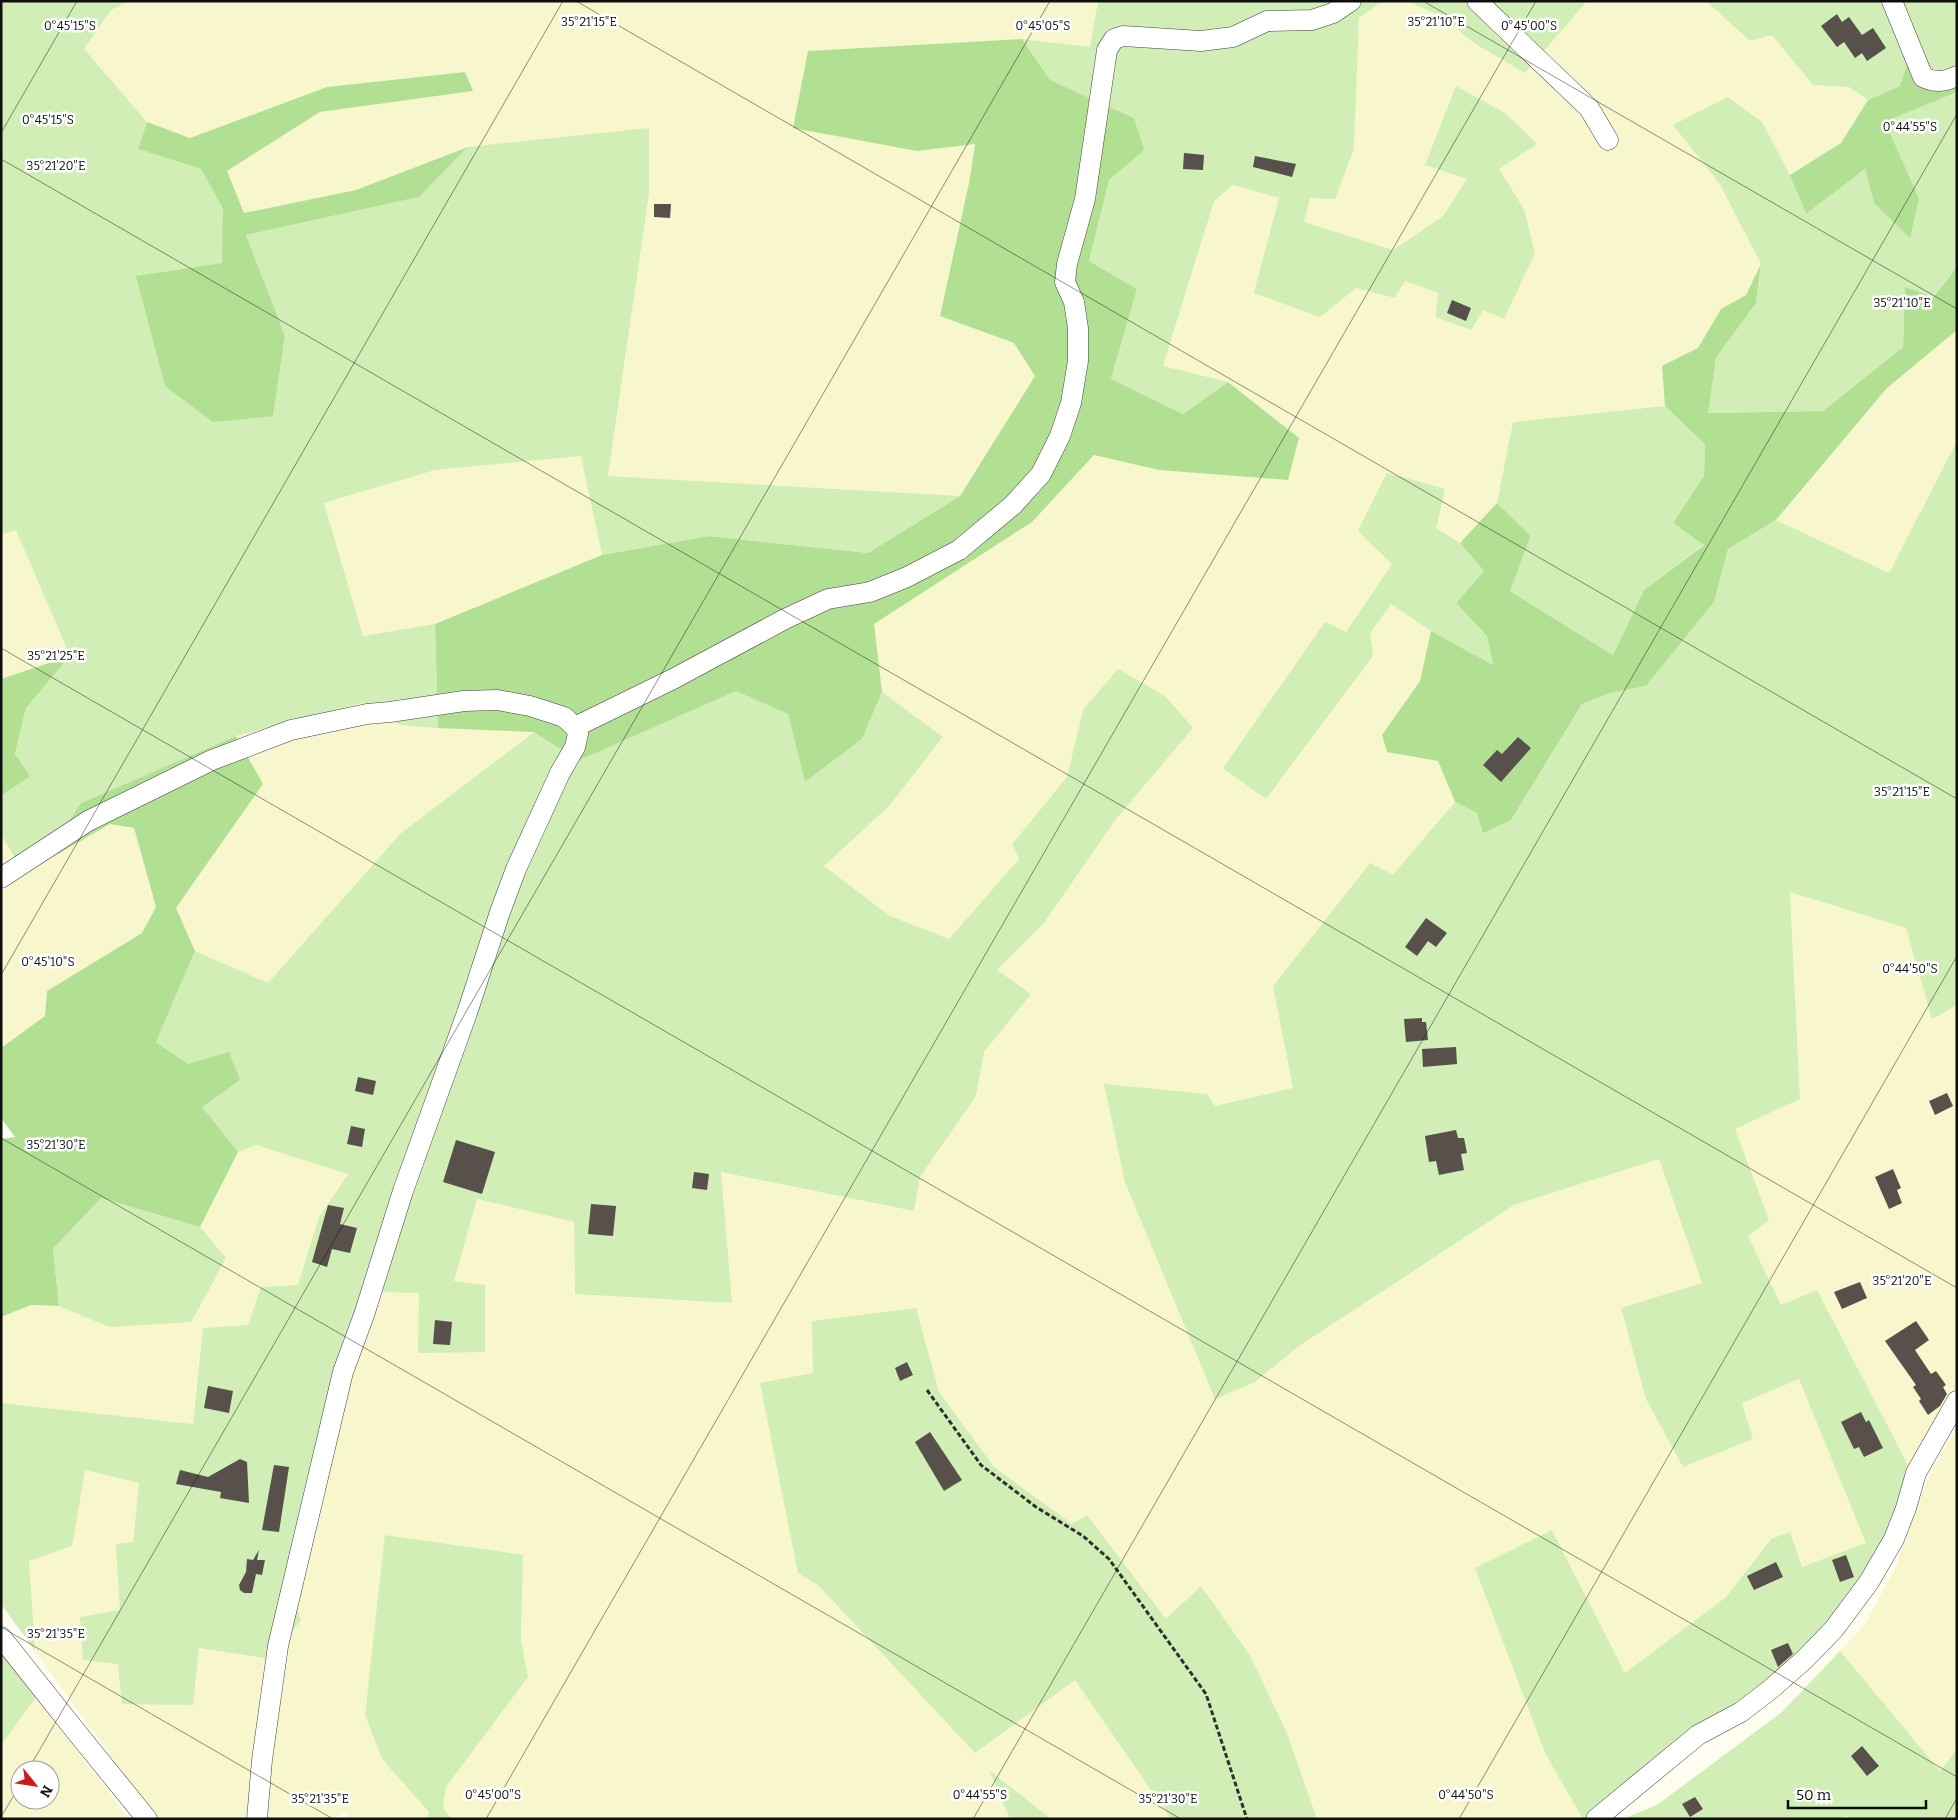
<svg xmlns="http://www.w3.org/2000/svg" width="1958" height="1820" viewBox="0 0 1958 1820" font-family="Bitter,serif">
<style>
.farmland{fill:#f8f6cd;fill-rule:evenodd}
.green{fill:#d0eeb5}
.forest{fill:#b2e093}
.building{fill:#58504a}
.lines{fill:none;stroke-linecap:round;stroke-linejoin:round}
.minor-casing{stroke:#414141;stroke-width:21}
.path{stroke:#303030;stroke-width:3;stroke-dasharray:5 2.5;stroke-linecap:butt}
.minor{stroke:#fff;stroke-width:20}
.ticks{fill:none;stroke:#0e0e0e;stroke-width:1;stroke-opacity:0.45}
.ticks-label{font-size:12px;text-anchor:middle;fill:#0e0e0e;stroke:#fff;stroke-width:5;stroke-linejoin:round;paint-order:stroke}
</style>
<rect width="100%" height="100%" fill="#fffdf0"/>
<!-- farmland -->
<g class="farmland">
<polygon points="130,1 1098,1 1090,47 1022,39 917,151 975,143 970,178 940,316 1014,343 1035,376 960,496 608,476 649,193 468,147 356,190 243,213 227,171 320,112 473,91 465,72 327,87 190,138 147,122 83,49 111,10"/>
<polygon points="1383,1 1408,1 1444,18 1474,43 1525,73 1587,1 1706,1 1750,41 1772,35 1813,85 1849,87 1868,100 1841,143 1790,175 1762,122 1673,124 1719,183 1761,264 1746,295 1721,309 1698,348 1662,367 1665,406 1513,422 1497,503 1460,543 1435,528 1392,564 1346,632 1325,622 1223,768 1370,633 1391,603 1431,631 1420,681 1382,735 1387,752 1438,761 1455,802 1393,876 1370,863 1273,986 1293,1088 1215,1106 1255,1382 1299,1346 1514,1205 1659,1159 1702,1283 1621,1308 1646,1399 1683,1467 1741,1403 1799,1379 1867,1543 1802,1567 1771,1538 1726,1597 1625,1673 1552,1530 1546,1755 1583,1819 1317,1819 1287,1733 1202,1586 1166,1620 1087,1515 1072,1525 993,1467 939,1392 916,1308 813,1373 798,1573 819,1586 1075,1680 1171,1819 1051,1819 990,1771 1010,1819 452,1819 443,1808 446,1787 528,1677 521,1639 523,1556 386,1536 365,1715 382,1759 430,1812 426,1819 348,1819 345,1813 332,1819 156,1819 35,1651 29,1561 72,1546 84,1470 139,1483 133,1542 117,1544 120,1610 199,1648 271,1659 293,1597 371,1292 419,1293 453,1282 477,1199 574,1222 575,1294 731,1303 720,1172 914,1211 920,1177 976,1096 984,1052 1030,994 997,970 1044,923 1116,819 1193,728 1083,710 1067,777 1012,844 1019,859 949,939 890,916 824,866 889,806 943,737 882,692 873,624 1032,522 1094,455 1159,470 1228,382 1163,367 1214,201 1233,185 1279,198 1356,288 1395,298 1405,281 1438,293 1524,209 1499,169 1536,144 1456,86 1425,165 1467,179 1443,216 1393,250 1304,222 1310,198 1354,149 1359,18"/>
<polygon points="1957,330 1957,441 1889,573 1776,520 1887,388"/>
<polygon points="582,456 602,555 435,624 363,636 324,503 435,470"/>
<polygon points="16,529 70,656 1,679 1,535"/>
<polygon points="362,703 400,725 534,732 400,834 268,983 195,951 176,909 263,784 236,736"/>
<polygon points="110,824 134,828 156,907 142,933 47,991 46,1016 1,1048 1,891 27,872"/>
<polygon points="1,835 14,856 1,863"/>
<polygon points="1790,892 1906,928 1932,1018 1957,1005 1957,1391 1910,1469 1817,1290 1781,1306 1748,1236 1735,1129 1800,1099"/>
<polygon points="256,1145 348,1173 319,1217 298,1285 261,1287 248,1325 203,1328 193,1424 1,1403 1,1317 31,1305 59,1306 109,1327 226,1258 200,1227 238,1152"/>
<polygon points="1957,1427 1957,1749 1940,1771 1840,1651 1866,1623 1895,1568 1928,1477"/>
<path d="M36,1697L129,1819H1V1743ZM20,1770H50V1800H20Z"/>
</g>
<!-- green -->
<g class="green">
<polygon points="1,1 130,1 111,10 84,49 147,122 138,149 201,169 223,209 223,263 137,276 273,416 285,336 246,235 419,197 468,147 649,128 649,193 608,476 960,496 868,553 709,536 602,555 581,456 435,470 324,503 363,636 435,624 438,728 400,725 362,703 236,736 81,803 64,828 14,856 1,835 1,796 29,776 15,754 26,708 70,656 16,530 1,535"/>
<polygon points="1098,1 1383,1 1359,18 1354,149 1335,199 1310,198 1304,222 1393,250 1443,216 1467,179 1425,165 1456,86 1505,113 1537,144 1499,169 1524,209 1535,253 1504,319 1483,310 1471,330 1436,317 1438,293 1405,281 1395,298 1356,288 1320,317 1254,293 1279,198 1233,185 1214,201 1163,366 1228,382 1183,414 1111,379 1137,289 1089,261 1109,180 1143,150 1134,118 1050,80 1022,39 1090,47"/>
<polygon points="1408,1 1587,1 1525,73 1474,43 1444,18"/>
<polygon points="1706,1 1957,1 1957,65 1900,86 1868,100 1849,87 1813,85 1772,35 1750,41"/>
<polygon points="1957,92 1957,267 1932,297 1905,288 1903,347 1823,411 1707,413 1716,358 1756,303 1761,264 1719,183 1673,125 1728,97 1762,122 1790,175 1806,214 1865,169 1874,203 1919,198 1885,122"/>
<polygon points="1665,406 1705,443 1704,476 1673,523 1704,544 1644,590 1613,655 1510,591 1531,536 1497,503 1513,422"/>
<polygon points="1957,441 1957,1005 1932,1019 1906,928 1790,892 1800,1099 1735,1129 1769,1220 1748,1236 1781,1305 1817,1290 1910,1469 1894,1529 1839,1614 1738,1707 1655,1757 1615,1819 1583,1819 1546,1755 1475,1568 1552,1530 1625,1673 1726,1597 1771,1539 1790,1532 1802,1567 1866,1543 1799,1379 1742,1403 1753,1439 1683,1467 1646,1399 1621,1308 1702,1283 1659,1159 1514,1205 1299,1346 1255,1382 1215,1399 1125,1182 1104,1084 1207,1094 1215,1106 1293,1088 1273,986 1370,863 1393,875 1455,802 1477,813 1511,820 1582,704 1610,693 1646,686 1714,602 1728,549 1776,520 1889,573"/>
<polygon points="1387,473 1445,489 1436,528 1460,543 1484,571 1456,603 1487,636 1493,665 1431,631 1391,604 1370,633 1373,656 1266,799 1223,768 1325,622 1346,632 1392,564 1358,531"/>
<polygon points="1118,669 1165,696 1193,728 1116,819 1044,923 997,970 1031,994 984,1052 976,1096 920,1177 914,1211 721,1172 732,1303 575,1294 574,1222 477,1199 454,1281 485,1285 485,1352 418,1353 419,1293 371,1292 293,1597 301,1620 271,1659 199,1648 193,1705 122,1704 118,1664 83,1660 80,1617 120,1610 116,1544 133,1542 139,1483 85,1470 72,1546 29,1561 35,1651 1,1604 1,1403 193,1424 203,1328 248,1325 261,1287 298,1285 319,1217 348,1174 256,1145 238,1152 201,1107 240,1080 188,1064 156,1042 195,951 268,983 400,834 534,732 578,761 736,691 788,714 805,782 862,739 882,692 943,737 889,806 824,866 890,916 949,939 1019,859 1012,844 1067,777 1083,710"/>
<polygon points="101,1198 200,1227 226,1258 191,1322 109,1327 59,1306 53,1249"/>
<polygon points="916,1308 939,1392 994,1467 1072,1524 1087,1515 1166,1619 1201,1586 1249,1654 1287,1733 1317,1819 1171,1819 1075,1680 975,1753 819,1586 798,1573 760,1383 813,1373 812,1321"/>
<polygon points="385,1535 523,1555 521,1639 528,1677 446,1787 443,1808 452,1819 426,1819 429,1812 382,1759 365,1715"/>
<polygon points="1840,1651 1940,1771 1957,1749 1957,1819 1850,1819 1846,1816 1843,1819 1623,1819 1657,1805 1782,1712"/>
<polygon points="1,1653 36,1697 1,1745"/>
<polygon points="989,1770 1051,1819 1010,1819"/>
</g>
<!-- forest -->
<g class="forest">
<polygon points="1022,39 1050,80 1134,118 1144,150 1109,180 1089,261 1137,289 1111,379 1183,414 1228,382 1299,438 1288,480 1159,470 1094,455 1032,522 874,624 882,692 862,739 805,782 788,714 736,691 578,761 534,732 438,728 435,624 602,555 709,536 868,553 960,496 1035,376 1014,343 940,316 970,178 975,144 917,151 793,128 808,51"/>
<polygon points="1910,56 1937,73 1957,65 1957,92 1885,122 1919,198 1910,238 1874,203 1865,169 1806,214 1790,175 1841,143 1868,100 1900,86"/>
<polygon points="465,72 473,91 320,112 227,171 244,213 356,190 468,147 419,197 246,235 285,336 273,416 213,422 165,386 136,276 222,263 223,209 201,169 138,149 147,122 190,138 327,87"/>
<polygon points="1761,264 1756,303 1716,358 1708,413 1823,411 1903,347 1905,287 1933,297 1957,267 1957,330 1887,388 1776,520 1728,549 1714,602 1646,686 1610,693 1582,704 1511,820 1483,833 1477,813 1455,802 1438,761 1387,752 1382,735 1420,681 1431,631 1493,665 1487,636 1456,603 1484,571 1460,543 1497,503 1531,536 1510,591 1613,655 1644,590 1704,545 1673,523 1704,476 1705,444 1665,406 1662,366 1698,348 1721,309 1746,295"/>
<polygon points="70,656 26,708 15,754 30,776 1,796 1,679"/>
<polygon points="236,736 263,784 176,908 195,951 156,1042 188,1064 229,1052 240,1080 202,1107 238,1152 200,1227 101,1198 53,1249 59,1306 31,1305 1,1317 1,1139 15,1137 1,1118 1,1048 45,1016 47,991 142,933 156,907 134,828 110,824 27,872 14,856 64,828 81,803"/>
</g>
<!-- building -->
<g class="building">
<polygon points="1837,14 1842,22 1849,17 1862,35 1873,28 1886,48 1867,61 1862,53 1855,58 1844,42 1837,47 1821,26"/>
<polygon points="1184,153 1204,155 1203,170 1183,169"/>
<polygon points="1255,156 1296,164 1292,177 1253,167"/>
<polygon points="654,204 671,204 670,218 654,217"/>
<polygon points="1452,300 1471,308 1466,321 1447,313"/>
<polygon points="1518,737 1531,748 1501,782 1483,765 1497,750 1502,754"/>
<polygon points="1426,918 1447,933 1436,947 1428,941 1417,956 1405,947"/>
<polygon points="1422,1018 1422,1022 1426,1022 1428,1040 1406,1042 1404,1019"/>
<polygon points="1456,1047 1457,1064 1423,1067 1422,1049"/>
<polygon points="358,1077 376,1081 373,1095 355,1091"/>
<polygon points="1947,1093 1953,1106 1935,1115 1929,1101"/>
<polygon points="351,1126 365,1129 362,1147 347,1144"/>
<polygon points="1456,1130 1458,1138 1464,1138 1467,1153 1461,1154 1464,1170 1439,1175 1436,1161 1429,1162 1425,1136"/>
<polygon points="456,1140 495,1152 482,1194 443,1182"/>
<polygon points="1893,1169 1901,1188 1897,1190 1902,1203 1889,1209 1875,1177"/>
<polygon points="694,1172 709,1174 707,1190 692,1188"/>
<polygon points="591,1204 616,1206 613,1236 588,1234"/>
<polygon points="328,1205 344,1208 340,1224 357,1228 350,1253 332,1249 327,1267 312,1262"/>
<polygon points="1860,1282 1867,1298 1842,1309 1834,1292"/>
<polygon points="435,1320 452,1322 450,1345 433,1344"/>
<polygon points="1916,1321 1929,1340 1915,1350 1931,1374 1936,1371 1946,1385 1943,1387 1947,1394 1940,1406 1928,1415 1919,1401 1921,1399 1913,1387 1916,1385 1885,1341"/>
<polygon points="907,1362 913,1375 900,1381 895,1368"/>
<polygon points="208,1386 233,1391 229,1413 204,1408"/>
<polygon points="1861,1412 1866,1422 1869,1420 1883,1448 1864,1457 1859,1447 1854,1449 1841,1422"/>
<polygon points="930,1432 962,1480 944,1491 915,1442"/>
<polygon points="240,1459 247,1462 249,1503 220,1498 221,1492 176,1484 180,1470 208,1477"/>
<polygon points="274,1465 289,1467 279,1532 262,1530"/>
<polygon points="259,1550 257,1560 265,1560 262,1575 256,1574 252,1593 244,1593 240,1590 239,1585 246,1572 247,1559 253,1560"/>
<polygon points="1846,1555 1854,1577 1840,1582 1832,1560"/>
<polygon points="1776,1562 1783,1577 1754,1590 1747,1576"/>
<polygon points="1788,1643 1793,1654 1778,1667 1771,1650"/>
<polygon points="1862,1746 1879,1766 1867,1776 1851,1756"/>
<polygon points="1695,1797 1703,1809 1690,1817 1682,1804"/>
</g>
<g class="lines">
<!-- minor casing -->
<g class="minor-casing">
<g id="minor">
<polyline points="1477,1 1589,108 1608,140"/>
<path d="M1892,1L1923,77C1935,83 1944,82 1957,76"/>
<polyline points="575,727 673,679 785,619 828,599 870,592 907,577 959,550 1013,505 1041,474 1060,436 1071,403 1078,361 1078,328 1074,302 1065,282 1067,264 1085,199 1107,50 1114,39 1123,36 1201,41 1233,37 1267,21 1312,20 1333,13 1351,1"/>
<polyline points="1,878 88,821 212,760 291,730 367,714 390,712 464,701 497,700 530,706 564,717 575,727 578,734 575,747 560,773 516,869 500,912 467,1013 403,1191 364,1315 343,1372 278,1646 262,1760 257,1819"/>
<polyline points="1,1637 78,1734 147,1819"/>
<polyline points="1596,1819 1698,1735 1741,1712 1771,1689 1805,1659 1834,1629 1869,1582 1894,1539 1906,1508 1916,1473 1957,1401"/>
</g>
</g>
<!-- path -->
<polyline class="path" points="927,1390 981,1465 1036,1507 1083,1536 1109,1559 1206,1694 1247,1819"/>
<!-- minor -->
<use href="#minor" class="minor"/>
</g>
<!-- ticks -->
<path class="ticks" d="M576,1L1957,799M1423,1L1957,309M1,133L77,1M1,159L1957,1288M1,648L1957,1777M1,975L563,1M1,1138L1181,1819M1,1627L333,1819M28,1770L1050,1M1,1817L20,1785M486,1819L1536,1M973,1819L1957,114M1459,1819L1957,956M1945,1819L1957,1798"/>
<g class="ticks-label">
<text x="589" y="26">35°21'15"E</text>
<text x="1436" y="26">35°21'10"E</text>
<text x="70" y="30">0°45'15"S</text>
<text x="1043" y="30">0°45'05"S</text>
<text x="1529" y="30">0°45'00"S</text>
<text x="48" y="124">0°45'15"S</text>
<text x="1910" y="131">0°44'55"S</text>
<text x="56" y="170">35°21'20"E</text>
<text x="1902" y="307">35°21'10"E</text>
<text x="56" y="660">35°21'25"E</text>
<text x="1902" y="796">35°21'15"E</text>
<text x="48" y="966">0°45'10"S</text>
<text x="1910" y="973">0°44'50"S</text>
<text x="56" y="1149">35°21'30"E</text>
<text x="1902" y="1285">35°21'20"E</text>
<text x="56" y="1638">35°21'35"E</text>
<text x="493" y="1799">0°45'00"S</text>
<text x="980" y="1799">0°44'55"S</text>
<text x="1466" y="1799">0°44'50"S</text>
<text x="320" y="1803">35°21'35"E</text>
<text x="1168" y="1803">35°21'30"E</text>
</g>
<!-- border -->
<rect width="1958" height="1820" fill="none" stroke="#0e0e0e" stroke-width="5"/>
<!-- north arrow -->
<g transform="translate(35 1785) rotate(120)"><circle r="24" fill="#ffffff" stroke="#9f9f9f"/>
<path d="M0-4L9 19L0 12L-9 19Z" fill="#cc191a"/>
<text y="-8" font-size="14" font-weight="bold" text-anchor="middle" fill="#0e0e0e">N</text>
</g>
<!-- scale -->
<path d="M1788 1800v8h138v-8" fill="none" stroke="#0e0e0e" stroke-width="2.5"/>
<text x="1796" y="1800" font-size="15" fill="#0e0e0e" stroke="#ffffff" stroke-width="4" paint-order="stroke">50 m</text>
</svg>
